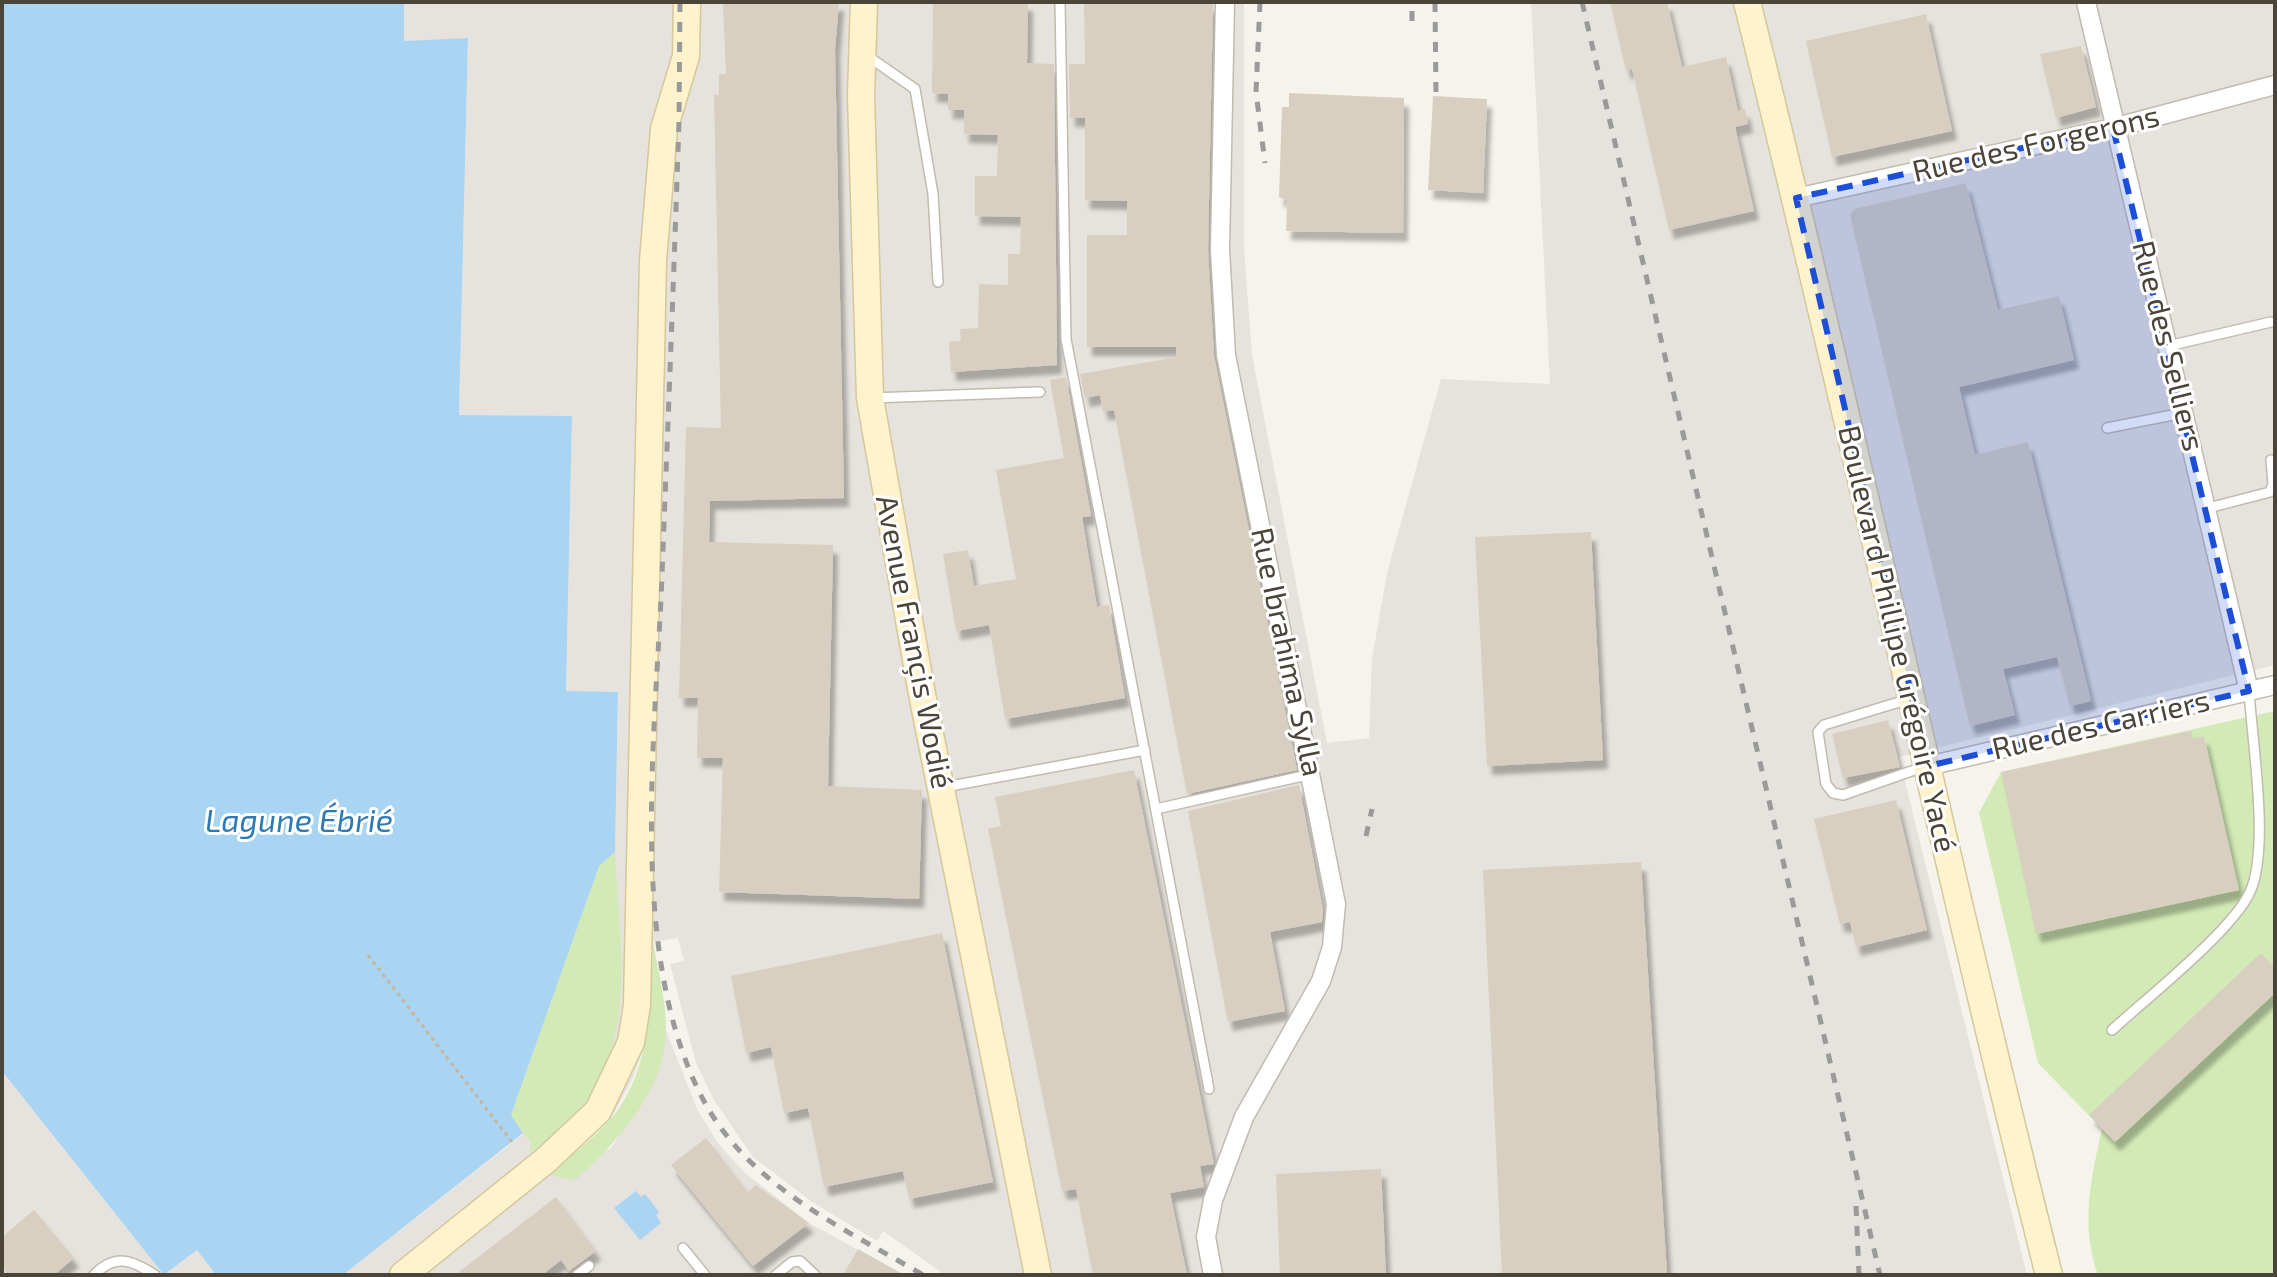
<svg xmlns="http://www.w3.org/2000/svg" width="2277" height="1277" viewBox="0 0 2277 1277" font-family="'Exo 2',sans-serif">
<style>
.industrial{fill:#e6e2dd}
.green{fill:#d2eab5}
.water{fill:#a9d4f2}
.building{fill:#d8cfc1;filter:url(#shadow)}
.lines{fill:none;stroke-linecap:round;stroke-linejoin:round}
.lane-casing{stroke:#c2bbae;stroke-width:12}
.street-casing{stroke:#c2bbae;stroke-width:21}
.secondary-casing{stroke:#d6c79b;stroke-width:29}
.path{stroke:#c4b79f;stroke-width:3;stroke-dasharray:4 4;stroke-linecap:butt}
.lane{stroke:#fff;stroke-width:9}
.street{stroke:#fff;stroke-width:18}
.secondary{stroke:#fff3cd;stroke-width:26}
.rail{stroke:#9a9a9a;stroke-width:5;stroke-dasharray:10 10;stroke-linecap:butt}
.marked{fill:#1d4ed8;fill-opacity:0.2;stroke:#1d4ed8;stroke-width:6;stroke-dasharray:16 10;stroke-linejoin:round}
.labels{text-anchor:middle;stroke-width:6;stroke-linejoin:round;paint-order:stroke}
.street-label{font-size:30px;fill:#4b4439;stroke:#fff}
.water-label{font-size:32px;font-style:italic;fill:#2e7ab2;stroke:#fff}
</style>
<defs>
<filter id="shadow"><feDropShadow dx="5" dy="9" stdDeviation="2" flood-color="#0004"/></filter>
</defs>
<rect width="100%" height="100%" fill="#f6f3ec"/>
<!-- industrial -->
<g class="industrial">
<polygon points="404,2 1244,2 1244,249 1252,355 1327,743 1369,738 1372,659 1387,573 1441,379 1550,384 1531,2 2275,2 2275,665 1899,757 2027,1275 945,1275 883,1231 877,1241 812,1202 753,1157 714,1100 696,1063 670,964 684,961 678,938 653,942 644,1047 633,1078 610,1120 549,1175 611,1148 655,1079 666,1031 698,1111 719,1144 744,1172 809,1223 904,1275 343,1275 523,1134 511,1115 599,866 615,852 618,693 566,691 572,417 459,415 468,39 403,41"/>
<polygon points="2,1071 164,1275 2,1275"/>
<polygon points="197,1250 216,1275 165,1275"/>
</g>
<!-- green -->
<g class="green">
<path d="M2275,711V1275H2098C2080,1226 2091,1178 2102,1129L2038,1063L1979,813L2001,772Z"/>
<path d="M615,852C619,944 642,1051 567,1122C555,1133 544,1145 529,1153L531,1143L511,1115L599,866Z"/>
<path d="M653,942C658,970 666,1001 666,1029C666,1090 617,1143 575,1180L548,1175C567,1158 591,1141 609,1121C651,1074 651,1002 653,942Z"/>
</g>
<!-- water -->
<g class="water">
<polygon points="2,2 404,2 404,41 468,38 459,415 572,416 566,691 618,692 615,852 599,866 511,1115 523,1133 343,1275 216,1275 197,1250 164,1275 2,1071"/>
<polygon points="636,1191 641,1197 645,1194 659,1212 656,1215 661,1223 640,1240 614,1208"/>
</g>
<!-- building -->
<g class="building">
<polygon points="723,2 839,2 835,50 844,498 710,501 709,542 833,545 828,786 922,790 919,899 719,892 723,758 697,758 698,698 679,698 686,427 721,428 714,95 719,95 719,74 726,74"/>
<polygon points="933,2 1028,2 1027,63 1054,64 1057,365 951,372 949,342 961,341 960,329 978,328 979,284 1008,285 1008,254 1020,254 1021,217 975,216 975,176 997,176 998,135 964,134 964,110 948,110 948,94 932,93"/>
<polygon points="1610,2 1667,2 1682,67 1726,57 1738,111 1745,109 1748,124 1735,127 1754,211 1669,230 1632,69 1626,70"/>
<polygon points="1084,3 1213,4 1208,250 1214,356 1297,770 1187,794 1114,410 1103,411 1100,395 1085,398 1080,374 1177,357 1176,347 1087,347 1087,235 1127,235 1127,201 1085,200 1085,118 1070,118 1069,64 1085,64"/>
<polygon points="1926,14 1952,131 1832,157 1806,41"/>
<polygon points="2081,46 2096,107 2056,118 2040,54"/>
<polygon points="1289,93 1404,98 1403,233 1286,231 1287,200 1279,197 1282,107 1289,107"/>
<polygon points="1433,96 1487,99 1483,193 1428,190"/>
<polygon points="1966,183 1998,310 2059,296 2074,360 1959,387 1975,455 2028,442 2091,701 2070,706 2057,657 2003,669 2015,715 1970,726 1850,215 1854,209"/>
<polygon points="1066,377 1091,516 1082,517 1097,607 1109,605 1125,698 1005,719 989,625 956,631 943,554 968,550 974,586 1016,579 996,470 1064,458 1050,380"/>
<polygon points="1591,532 1603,760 1487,766 1475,537"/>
<polygon points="1888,720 1900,767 1843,778 1832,734"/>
<polygon points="2191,731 2193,739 2204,736 2239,890 2036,934 2001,772"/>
<polygon points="1134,770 1214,1164 1200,1166 1204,1187 1170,1193 1187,1275 1093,1275 1076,1189 1062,1191 988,829 1001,826 995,797"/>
<polygon points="1299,785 1323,910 1322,922 1270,932 1285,1011 1228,1022 1188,811"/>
<polygon points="1896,800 1927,930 1856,947 1850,922 1840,924 1814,819"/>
<polygon points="1641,862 1667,1275 1502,1275 1483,870"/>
<polygon points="942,933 993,1182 909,1199 903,1171 824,1187 808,1108 784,1113 771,1047 746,1053 731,976"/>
<polygon points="2261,953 2275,968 2275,993 2115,1142 2089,1115"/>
<polygon points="706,1138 748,1192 756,1185 809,1223 753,1266 671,1165"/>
<polygon points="1381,1169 1386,1275 1280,1275 1276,1174"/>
<polygon points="556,1197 596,1251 569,1271 561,1260 542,1275 455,1275"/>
<polygon points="34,1210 74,1258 54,1275 11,1275 2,1265 2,1237"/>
<polygon points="858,1249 904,1275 843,1275"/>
</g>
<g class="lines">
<!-- lane casing -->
<g class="lane-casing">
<g id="lane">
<polyline points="1060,2 1066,339 1209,1089"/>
<polyline points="866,55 915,89 933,194 938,282"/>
<polyline points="2168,346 2271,322"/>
<polyline points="871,398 1040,392"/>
<polyline points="2107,428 2183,413"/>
<polyline points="2208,508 2270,492 2273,484 2271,460"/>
<polyline points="1909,699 1824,725 1818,732 1826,784 1833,793 1843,795 1923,767"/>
<polyline points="945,787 1145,750"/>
<polyline points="1156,809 1312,774"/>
<path d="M2112,1030C2146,999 2233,930 2250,892C2270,848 2252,742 2249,691"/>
<polyline points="683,1248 705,1275"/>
<path d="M94,1275C115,1253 132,1260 155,1275"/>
<polyline points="577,1275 589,1266"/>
<polyline points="776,1275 792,1262 800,1261 815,1275"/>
</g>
</g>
<!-- street casing -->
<g class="street-casing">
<g id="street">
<polyline points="2086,2 2249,691"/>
<polyline points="1796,198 2113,128 2275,85"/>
<polyline points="1928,766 2275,685"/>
<polyline points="1213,1275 1206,1237 1213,1200 1244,1117 1321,981 1332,947 1336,904 1226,355 1220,250 1225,2"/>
</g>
</g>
<!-- secondary casing -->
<g class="secondary-casing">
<g id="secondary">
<polyline points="864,2 861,96 870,398 922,694 1038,1275"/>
<path d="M1747,2C1853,425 1942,852 2049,1275"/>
<polyline points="403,1275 546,1160 598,1111 631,1042 637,1005 653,261 664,129 686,56 687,2"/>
</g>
</g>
<!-- path -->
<polyline class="path" points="368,955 512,1142"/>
<!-- lane -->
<use href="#lane" class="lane"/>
<!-- street -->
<use href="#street" class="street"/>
<!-- secondary -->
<use href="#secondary" class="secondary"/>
<!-- rail -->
<g class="rail">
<path d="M680,2L679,121C674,272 668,423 662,575C656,736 626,958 705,1103C752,1188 844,1228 923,1275"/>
<polyline points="1260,2 1256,92 1265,163"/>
<polyline points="1435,2 1436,96"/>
<polyline points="1582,2 1880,1275"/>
<polyline points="1412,21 1412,2"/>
<polyline points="1366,836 1372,809"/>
<polyline points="1856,1206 1859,1275"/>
</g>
</g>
<!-- marked area -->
<path class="marked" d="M2113,128L2249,691L1928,766L1796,198Z"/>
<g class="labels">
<!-- street labels -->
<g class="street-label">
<text transform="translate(2036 144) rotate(-13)" y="10">Rue des Forgerons</text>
<text transform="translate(2168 346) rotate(76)" y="10">Rue des Selliers</text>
<text transform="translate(1897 639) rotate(77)" y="10">Boulevard Phillipe Grégoire Yacé</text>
<text transform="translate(914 642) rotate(79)" y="10">Avenue Françis Wodié</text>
<text transform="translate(1287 652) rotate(78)" y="10">Rue Ibrahima Sylla</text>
<text transform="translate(2101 725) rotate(-13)" y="10">Rue des Carriers</text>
</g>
<!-- water labels -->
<g class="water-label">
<text x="299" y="832">Lagune Ébrié</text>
</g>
</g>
<!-- border -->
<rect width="2277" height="1277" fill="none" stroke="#4b4439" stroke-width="8"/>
</svg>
